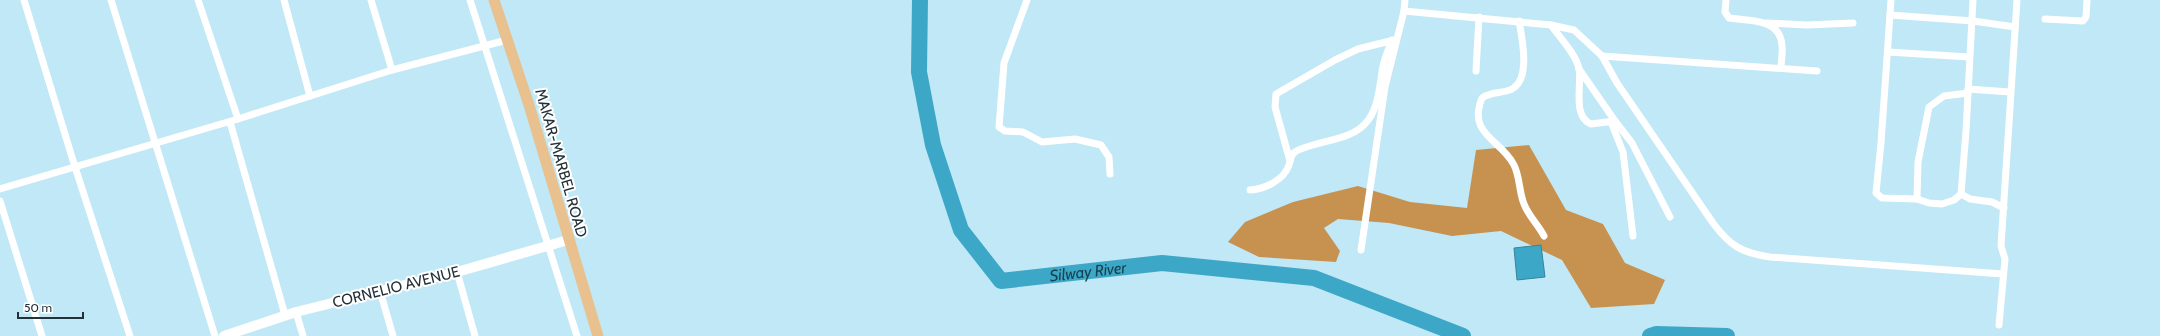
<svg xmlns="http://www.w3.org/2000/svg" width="2160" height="336" viewBox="0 0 2160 336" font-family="Cabin,sans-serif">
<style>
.forest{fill:#c7924f}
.water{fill:#3da7c7;stroke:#35849c}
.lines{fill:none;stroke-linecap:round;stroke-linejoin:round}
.river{stroke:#3da7c7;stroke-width:16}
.street{stroke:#fff;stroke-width:7}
.secondary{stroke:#fff;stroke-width:10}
.primary{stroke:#e8c18e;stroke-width:11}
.labels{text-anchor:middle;stroke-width:4;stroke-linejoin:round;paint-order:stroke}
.street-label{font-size:15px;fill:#233238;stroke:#fff}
.water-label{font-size:16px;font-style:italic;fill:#164351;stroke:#fff}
</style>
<rect width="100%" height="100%" fill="#c0e8f6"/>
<!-- forest -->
<polygon class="forest" points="1529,145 1566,210 1603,224 1625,263 1665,280 1654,304 1591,308 1562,260 1501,231 1452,236 1389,223 1338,219 1324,228 1340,251 1336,262 1259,257 1228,242 1245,222 1293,202 1358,186 1410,202 1467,208 1476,150"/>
<!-- water -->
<polygon class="water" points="1541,245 1545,277 1517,280 1514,248"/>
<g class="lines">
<!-- river -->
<g class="river">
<path id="s1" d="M920,0L919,72L933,145L961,230L1001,281L1162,263L1314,278L1463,336"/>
<polyline points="1650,336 1656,334 1727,336"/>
</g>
<!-- street -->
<g class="street">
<polyline points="24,0 75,167 130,336"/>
<polyline points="111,0 215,336"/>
<polyline points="198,0 238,119"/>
<polyline points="284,0 310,96"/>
<polyline points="371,0 392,70"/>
<polyline points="470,0 577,336"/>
<polyline points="1027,0 1004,63 999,127 1005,131 1023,132 1042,142 1075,139 1101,145 1109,157 1110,174"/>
<path d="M1726,0L1725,12L1729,18C1749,21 1781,18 1782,46C1783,53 1781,61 1781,68"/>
<polyline points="1891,0 1881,143 1876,193 1882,198 1917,199 1929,203 1942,204 1954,200 1961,194 1966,131 1973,0"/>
<path d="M1404,11L1551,25C1560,38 1576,54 1579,69C1582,85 1572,116 1591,124L1615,121L1632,143L1670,217"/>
<polyline points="1890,15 1973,21 2015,27"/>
<polyline points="2045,19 2083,21 2086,17 2087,0"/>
<path d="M1519,21C1522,38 1531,79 1512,89C1502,94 1492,91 1482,98C1467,135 1501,139 1514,165C1520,177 1519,192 1524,204C1529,217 1538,224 1544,236"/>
<polyline points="1767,23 1807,25 1853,23"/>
<path d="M1551,25L1574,30L1602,56L1617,83L1713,223C1730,246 1742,253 1770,257L2003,274"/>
<polyline points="1888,52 1969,57"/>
<polyline points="1602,56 1817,71"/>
<polyline points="1579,69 1615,121"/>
<polyline points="1476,71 1479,17"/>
<polyline points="1968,89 2010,92"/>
<polyline points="230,122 285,315"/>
<polyline points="1611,122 1623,152 1633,236"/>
<polyline points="1290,161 1275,107 1276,94 1335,60 1358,49 1394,40"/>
<polyline points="0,189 238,119 392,70 507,40"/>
<path d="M1250,190C1265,189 1284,180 1289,165C1291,160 1290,155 1295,152C1305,145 1334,141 1348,135C1356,132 1364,126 1369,119C1379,105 1380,82 1383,66C1385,57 1389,48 1392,40"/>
<polyline points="1961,194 1970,199 1992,202 2004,208"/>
<polyline points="1917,199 1918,162 1929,107 1944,96 1968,93"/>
<polyline points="0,201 42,336"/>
<polyline points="1361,250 1385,87 1404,11 1405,0"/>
<polyline points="457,272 475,336"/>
<polyline points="380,291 393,336"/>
<polyline points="296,312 303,336"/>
<polyline points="1999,325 2005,259 2001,246 2017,0"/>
</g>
<!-- secondary -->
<polyline class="secondary" points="224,336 296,312 457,272 568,240"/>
<!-- primary -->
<polyline class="primary" points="494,0 529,105 598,336"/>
</g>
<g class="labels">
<!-- street labels -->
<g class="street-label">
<text transform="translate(561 163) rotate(74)" y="5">MAKAR-MARBEL ROAD</text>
<text transform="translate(396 287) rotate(-14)" y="5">CORNELIO AVENUE</text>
</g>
<!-- water labels -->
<g class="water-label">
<text dy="6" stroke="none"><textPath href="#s1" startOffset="388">Silway River</textPath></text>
</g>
</g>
<!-- scale -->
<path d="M18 312v6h65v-6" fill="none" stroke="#233238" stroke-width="2"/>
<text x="24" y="312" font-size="12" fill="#233238" stroke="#ffffff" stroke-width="3" paint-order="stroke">50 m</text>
</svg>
